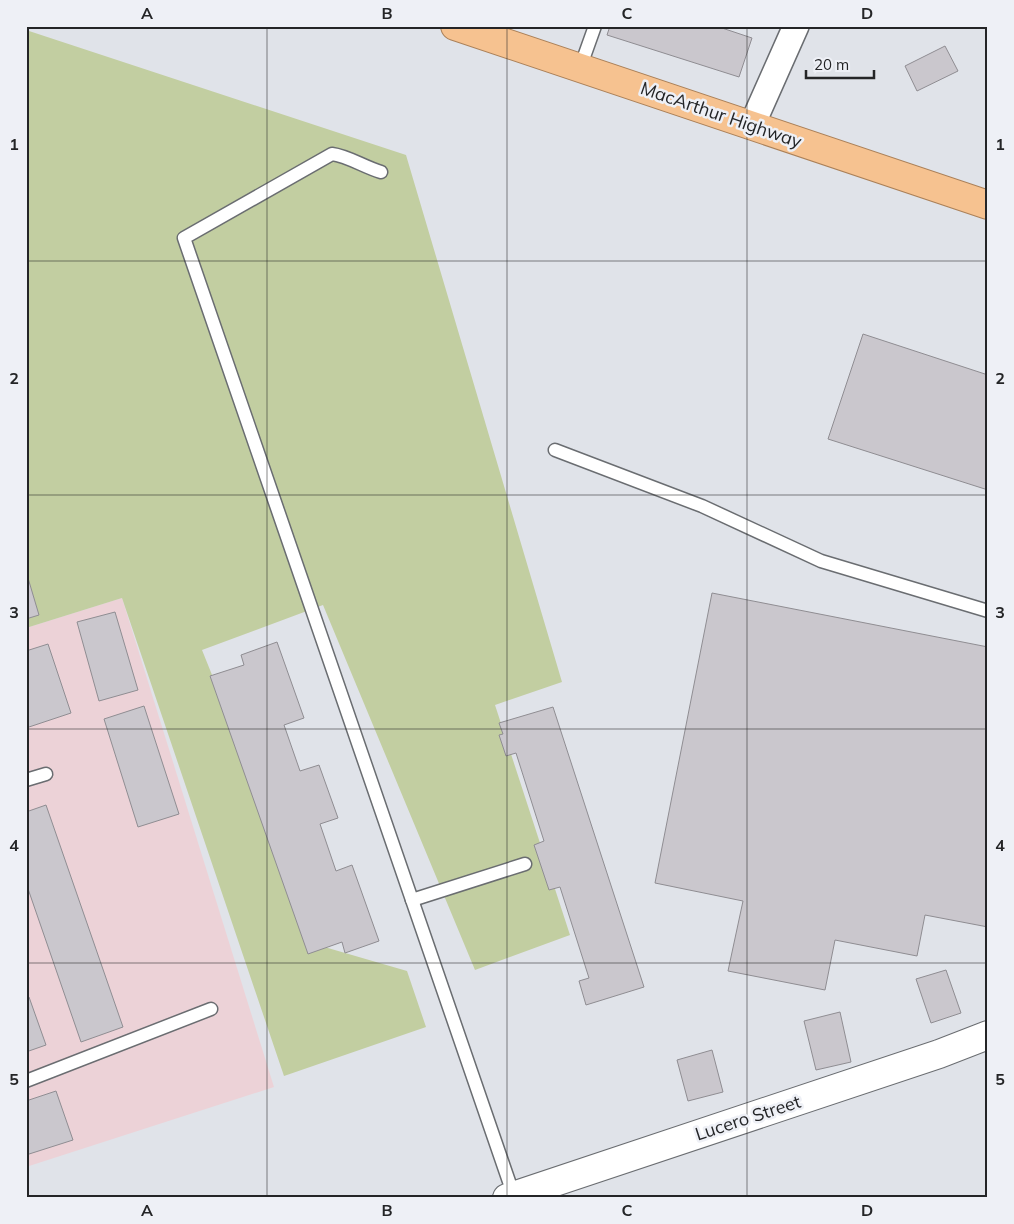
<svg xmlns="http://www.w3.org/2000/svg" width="1014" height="1224" viewBox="0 0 1014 1224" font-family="Mulish,sans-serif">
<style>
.education{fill:#ecd2d7}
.green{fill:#c2cea1}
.building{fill:#cac7cd;stroke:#8f8d92}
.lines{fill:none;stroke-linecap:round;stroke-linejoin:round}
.service-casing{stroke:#6a6d71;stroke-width:15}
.minor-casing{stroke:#6a6d71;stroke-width:28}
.tertiary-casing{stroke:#6a6d71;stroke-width:30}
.trunk-casing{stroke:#ab8159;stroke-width:30}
.service{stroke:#fff;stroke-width:12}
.minor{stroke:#fff;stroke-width:25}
.tertiary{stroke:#fff;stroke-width:28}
.trunk{stroke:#f6c290;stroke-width:28}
.grid{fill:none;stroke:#242527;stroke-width:1;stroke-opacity:0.55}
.labels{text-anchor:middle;stroke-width:5;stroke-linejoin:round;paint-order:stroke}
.street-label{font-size:18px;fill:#242527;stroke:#eef0f6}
.neatline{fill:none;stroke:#242527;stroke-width:2}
.grid-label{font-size:16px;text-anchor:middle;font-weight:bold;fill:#242527}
</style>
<rect width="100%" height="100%" fill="#e0e3e9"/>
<!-- education -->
<polygon class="education" points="122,598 274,1087 26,1167 26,628"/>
<!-- green -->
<polygon class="green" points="26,30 406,155 562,682 495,705 570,935 475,970 323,605 202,650 321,946 407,971 426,1027 284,1076 122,598 26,628"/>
<!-- building -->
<g class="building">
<polygon points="610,26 716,26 752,38 739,77 607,35"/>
<polygon points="945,46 958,71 917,91 905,66"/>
<polygon points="863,334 988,375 988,490 828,439"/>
<polygon points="26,578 28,578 39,615 26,619"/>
<polygon points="712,593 988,647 988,927 925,915 917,956 835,940 825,990 728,971 743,901 655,883"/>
<polygon points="115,612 138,690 99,701 77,622"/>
<polygon points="277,642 304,718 284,725 300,771 319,765 338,818 320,824 336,871 352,865 379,941 345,953 342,942 308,954 210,676 244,665 241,655"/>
<polygon points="48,644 71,713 26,728 26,651"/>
<polygon points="144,706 179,814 138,827 104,719"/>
<polygon points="553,707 644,987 586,1005 579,981 589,978 560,887 549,890 534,845 544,841 516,753 506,756 499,735 503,734 499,723"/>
<polygon points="46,805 123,1027 81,1042 26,883 26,812"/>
<polygon points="946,970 961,1013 931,1023 916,979"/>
<polygon points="29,997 46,1045 26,1052 26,998"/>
<polygon points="840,1012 851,1062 816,1070 804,1021"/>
<polygon points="712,1050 723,1092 688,1101 677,1060"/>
<polygon points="56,1091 73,1140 26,1155 26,1101"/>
</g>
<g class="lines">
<!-- service casing -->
<g class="service-casing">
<g id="service">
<polyline points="580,68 595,26"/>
<path d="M381,172C364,167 348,156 332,154L184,238L514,1196"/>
<polyline points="555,450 702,506 821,561 988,611"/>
<polyline points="26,780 46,774"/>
<polyline points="412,900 525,864"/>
<polyline points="26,1081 211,1009"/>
</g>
</g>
<!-- minor casing -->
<g class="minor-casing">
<polyline id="minor" points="752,125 796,26"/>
</g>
<!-- tertiary casing -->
<g class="tertiary-casing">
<polyline id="tertiary" points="507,1198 939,1054 988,1035"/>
</g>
<!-- trunk casing -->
<g class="trunk-casing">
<polyline id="trunk" points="455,26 988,205"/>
</g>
<!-- service -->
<use href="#service" class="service"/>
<!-- minor -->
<use href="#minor" class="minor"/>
<!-- tertiary -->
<use href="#tertiary" class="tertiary"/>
<!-- trunk -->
<use href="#trunk" class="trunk"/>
</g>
<!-- grid -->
<path class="grid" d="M267,26V1198M507,26V1198M747,26V1198M26,261H988M26,495H988M26,729H988M26,963H988"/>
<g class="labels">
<!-- street labels -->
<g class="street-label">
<text transform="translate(721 115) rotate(19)" y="6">MacArthur Highway</text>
<text transform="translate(748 1118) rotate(-18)" y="6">Lucero Street</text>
</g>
</g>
<!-- border -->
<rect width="1014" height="1224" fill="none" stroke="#eef0f6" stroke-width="55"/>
<!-- scale -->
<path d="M806 70v8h68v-8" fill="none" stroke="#242527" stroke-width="2.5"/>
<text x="814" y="70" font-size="15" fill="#242527" stroke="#eef0f6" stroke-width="4" paint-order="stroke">20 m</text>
<rect x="28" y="28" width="958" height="1168" class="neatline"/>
<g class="grid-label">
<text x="147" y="19">A</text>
<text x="387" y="19">B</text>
<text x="627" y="19">C</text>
<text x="867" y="19">D</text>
<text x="14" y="150">1</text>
<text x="1000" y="150">1</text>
<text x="14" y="384">2</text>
<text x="1000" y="384">2</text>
<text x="14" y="618">3</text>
<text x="1000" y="618">3</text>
<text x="14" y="851">4</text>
<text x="1000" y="851">4</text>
<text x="14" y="1085">5</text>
<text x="1000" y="1085">5</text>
<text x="147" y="1216">A</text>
<text x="387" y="1216">B</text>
<text x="627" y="1216">C</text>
<text x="867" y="1216">D</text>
</g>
</svg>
